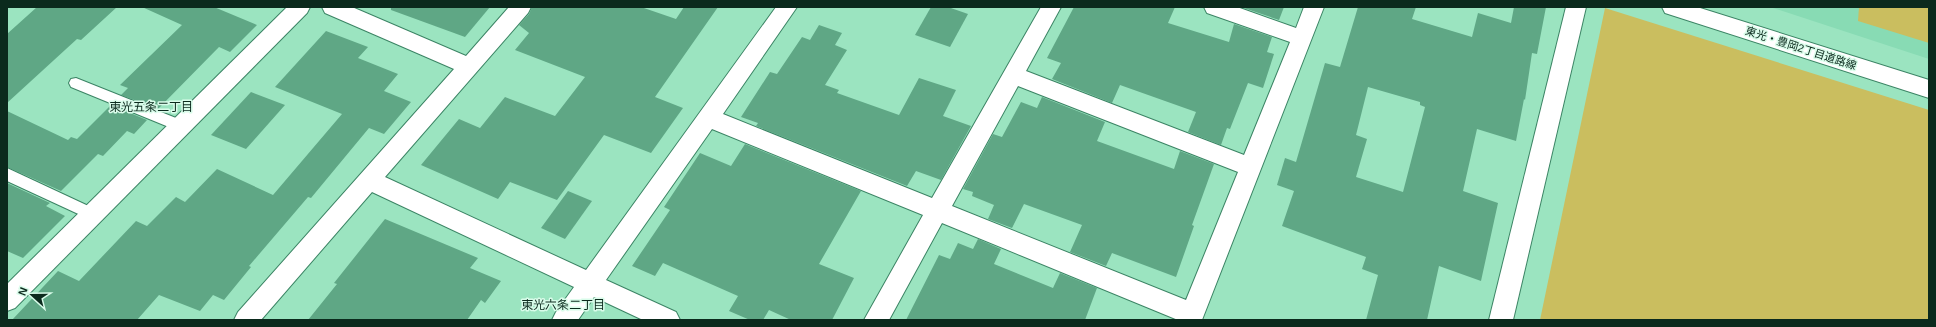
<svg xmlns="http://www.w3.org/2000/svg" width="1936" height="327" viewBox="0 0 1936 327" font-family="Helvetica,'Noto Sans JP',sans-serif">
<style>
.built{fill:#88dbb4}
.green{fill:#cabe5f}
.building{fill:#5fa785;fill-rule:evenodd}
.lines{fill:none;stroke-linecap:round;stroke-linejoin:round}
.lane-casing{stroke:#3b8464;stroke-width:2}
.street-casing{stroke:#3b8464;stroke-width:2}
.secondary-casing{stroke:#3b8464;stroke-width:2}
.lane{fill:#fff;fill-rule:evenodd}
.street{fill:#fff;fill-rule:evenodd}
.secondary{fill:#fff;fill-rule:evenodd}
.labels{text-anchor:middle;stroke-width:3;stroke-linejoin:round;paint-order:stroke}
.street-label{font-size:11px;fill:#0b2a1d;stroke:#d9fcea}
.neighbourhood-label{font-size:12px;fill:#0b2a1d;stroke:#d9fcea}
</style>
<rect width="100%" height="100%" fill="#9be4c0"/>
<!-- built -->
<polygon class="built" points="1770,7 1929,7 1929,59"/>
<!-- green -->
<g class="green">
<polygon points="1859,7 1929,7 1929,43 1858,21"/>
<polygon points="1605,8 1929,110 1929,320 1540,320"/>
</g>
<!-- building -->
<g class="building">
<polygon points="37,7 117,7 81,40 77,39 7,103 7,34"/>
<polygon points="142,7 214,7 257,25 230,52 219,47 158,109 121,95 128,88 120,85 182,25"/>
<polygon points="391,7 490,7 465,37 391,10"/>
<polygon points="532,7 641,7 676,19 684,7 718,7 655,97 683,108 651,153 604,135 557,200 510,182 498,199 421,165 459,119 480,128 505,97 555,116 585,77 515,50 529,33 519,25 529,14"/>
<polygon points="931,7 948,7 968,14 950,47 915,35"/>
<polygon points="1074,7 1175,7 1168,23 1229,42 1234,24 1272,37 1267,52 1274,54 1263,88 1248,83 1230,129 1227,128 1221,145 1188,132 1196,112 1120,85 1112,103 1052,79 1061,63 1047,58"/>
<polygon points="1241,7 1284,7 1279,20"/>
<path d="M1358,7H1416L1412,19L1472,37L1478,13L1511,23L1514,7H1546L1537,54L1532,53L1525,100L1524,99L1516,141L1477,129L1463,191L1498,203L1481,281L1439,266L1427,320H1366L1378,275L1362,269L1366,257L1282,226L1294,191L1277,185L1285,158L1296,162L1325,63L1340,67ZM1368,87L1420,102V105L1425,107L1403,192L1356,177L1367,139L1356,135Z"/>
<polygon points="819,25 842,33 835,45 847,50 825,85 839,90 837,93 899,115 919,78 956,90 943,116 971,126 941,180 916,171 907,186 756,126 758,123 741,117 770,72 777,74 802,37 810,40"/>
<polygon points="326,31 368,47 358,58 398,74 384,91 411,102 384,134 369,128 311,198 308,197 249,266 251,267 224,300 213,295 200,311 159,295 137,320 12,320 58,271 79,281 136,221 147,226 176,197 185,202 217,169 273,195 342,114 275,87"/>
<polygon points="251,92 285,105 246,149 211,135"/>
<polygon points="1042,97 1105,122 1097,141 1174,169 1180,151 1214,164 1192,225 1194,226 1176,277 1112,253 1106,266 1070,252 1082,225 1024,204 1012,228 988,219 994,205 972,196 973,192 963,189 993,134 1002,137 1021,102 1037,108"/>
<polygon points="111,105 147,120 134,134 127,131 103,156 98,154 61,191 7,167 7,111 68,140 71,137 77,139"/>
<polygon points="745,144 861,191 819,264 854,278 832,320 791,320 769,310 763,320 750,320 729,311 738,296 663,263 655,276 632,266 670,210 664,207 700,153 731,166"/>
<polygon points="7,183 50,203 46,206 65,216 23,258 7,251"/>
<polygon points="568,191 592,201 565,239 541,228"/>
<polygon points="385,219 478,258 470,268 501,281 485,303 481,300 467,320 308,320 337,284 334,283"/>
<polygon points="978,239 1001,249 994,264 1053,288 1060,273 1097,288 1085,320 906,320 939,255 950,259 958,243 973,249"/>
</g>
<g class="lines">
<!-- lane casing -->
<g class="lane-casing">
<g id="lane">
<polygon points="76,78 186,122 188,126 186,130 181,132 71,87 69,83 71,79"/>
<polygon points="7,168 97,210 99,214 97,218 92,220 87,218 7,181"/>
</g>
</g>
<!-- street casing -->
<g class="street-casing">
<g id="street">
<polygon points="287,7 310,7 307,13 15,308 7,311 7,284"/>
<path d="M322,7H352L466,56L509,7H531L528,13L385,177L586,270L776,7H797L723,114L932,198L1041,7H1061L1026,71L1244,155L1290,42L1207,13L1204,7H1237L1296,28L1304,7H1324L1202,320H1178L942,223L889,320H864L923,215L712,129L606,280L676,312L680,320H643L594,297L578,320H552L556,312L574,287L372,192L261,320H234L238,312L454,69L325,13ZM1018,86L1238,172L1186,300L952,206Z"/>
<polygon points="1566,7 1586,7 1513,320 1489,320"/>
</g>
</g>
<!-- secondary casing -->
<g class="secondary-casing">
<polygon id="secondary" points="1662,7 1697,7 1929,80 1929,98 1665,13"/>
</g>
<!-- lane -->
<use href="#lane" class="lane"/>
<!-- street -->
<use href="#street" class="street"/>
<!-- secondary -->
<use href="#secondary" class="secondary"/>
</g>
<g class="labels">
<!-- street labels -->
<g class="street-label">
<text transform="translate(1801 48) rotate(18)" y="4">東光・豊岡2丁目道路線</text>
</g>
<!-- neighbourhood labels -->
<g class="neighbourhood-label">
<text x="151" y="111">東光五条二丁目</text>
<text x="563" y="309">東光六条二丁目</text>
</g>
</g>
<!-- border -->
<rect width="1936" height="327" fill="none" stroke="#0b2a1d" stroke-width="16"/>
<!-- north arrow -->
<g transform="translate(32 295) rotate(291)" stroke="#d9fcea" stroke-width="3" paint-order="stroke">
<path d="M0-3L7 15L0 10L-7 15Z" fill="#0b2a1d"/>
<text y="-6" font-size="11" font-weight="bold" text-anchor="middle" fill="#0b2a1d">N</text>
</g>
</svg>
